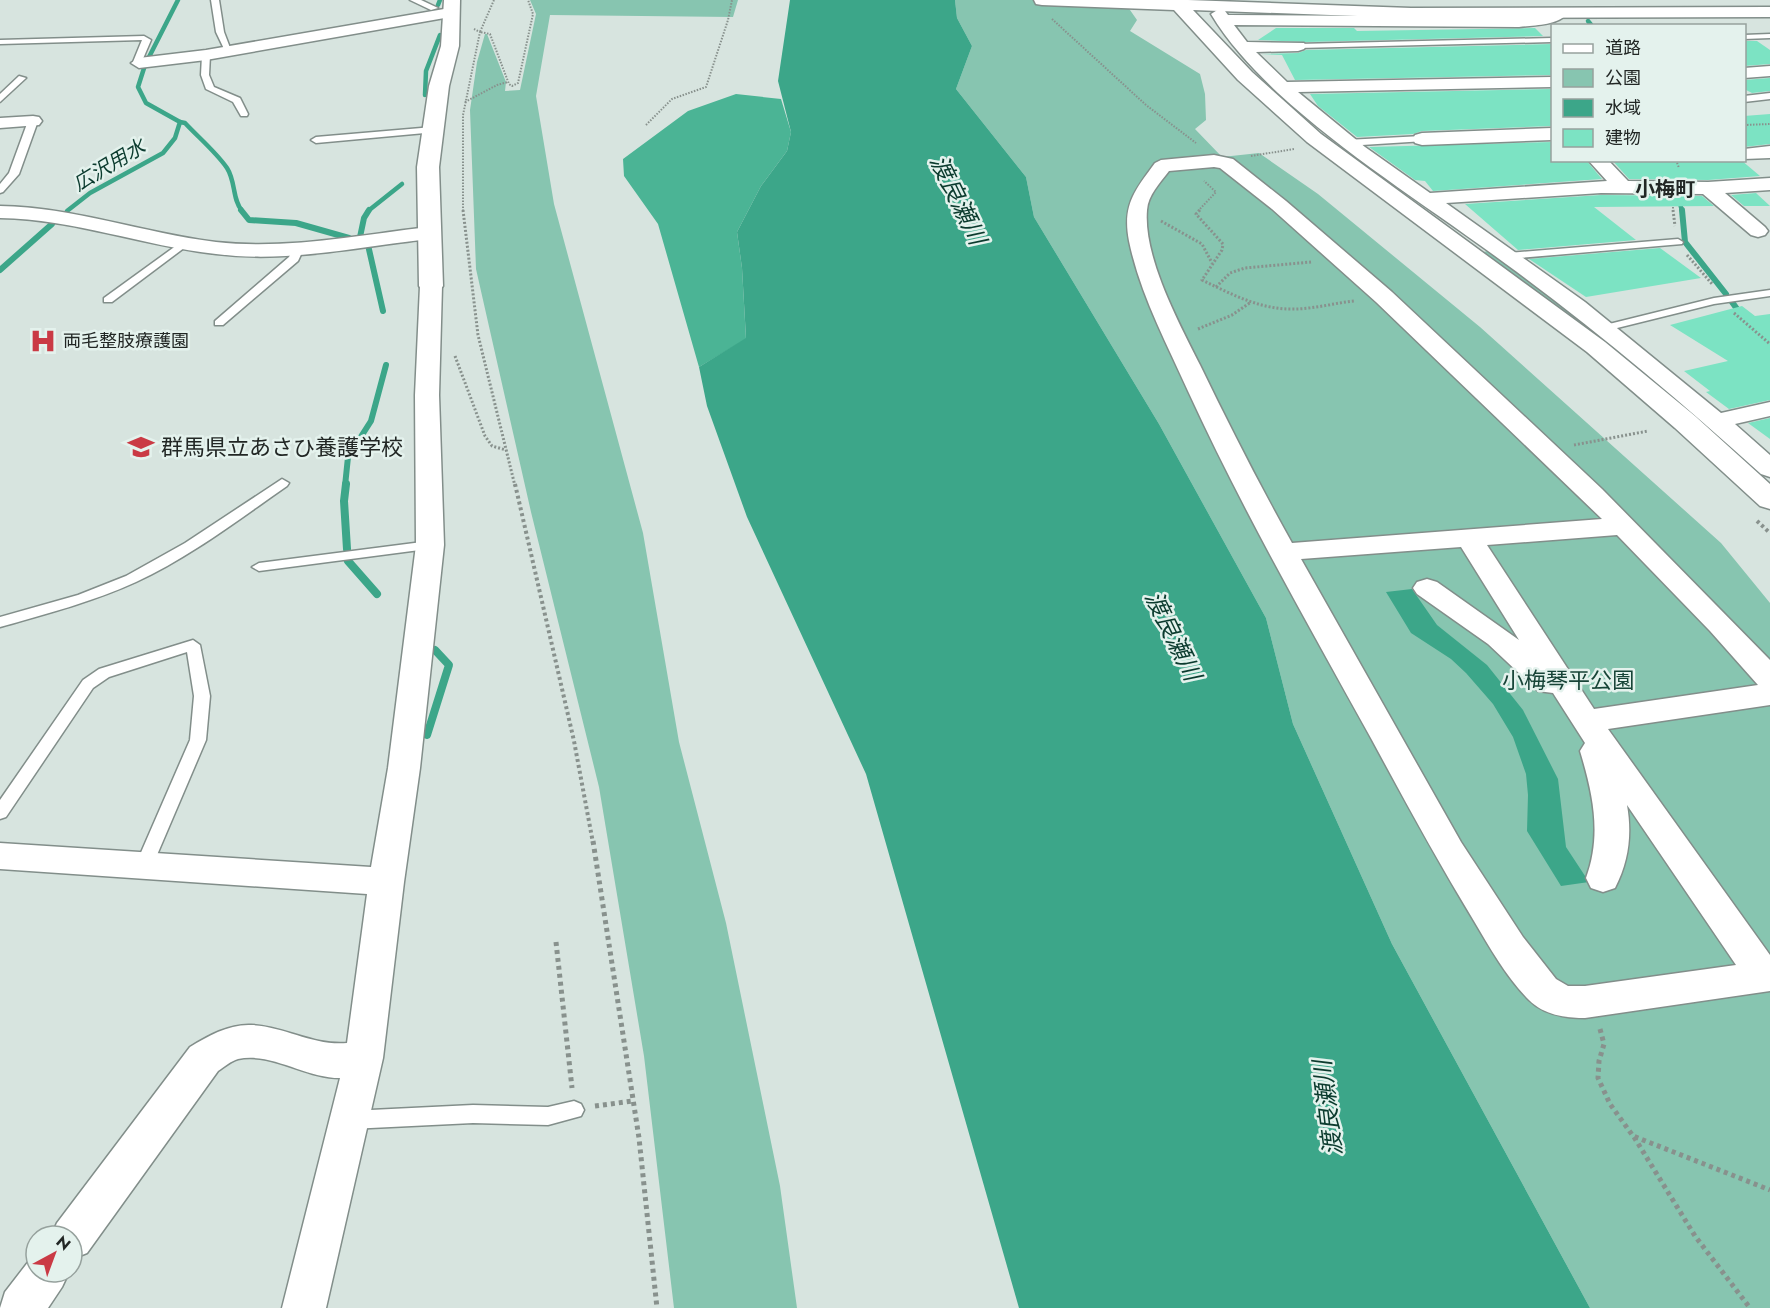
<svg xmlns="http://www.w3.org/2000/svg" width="1770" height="1308" viewBox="0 0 1770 1308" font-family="Jost,'Noto Sans JP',sans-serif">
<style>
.green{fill:#87c5b0}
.forest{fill:#4bb495}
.water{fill:#3ca689}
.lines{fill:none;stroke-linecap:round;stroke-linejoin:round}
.stream-far2{stroke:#3ca689;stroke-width:4.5}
.stream-far1{stroke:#3ca689;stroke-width:6}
.stream{stroke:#3ca689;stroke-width:8}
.building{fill:#7ce3c3}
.lane-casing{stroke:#828e8a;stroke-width:3}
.street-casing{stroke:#828e8a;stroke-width:3}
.secondary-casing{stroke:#828e8a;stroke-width:3}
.path-far3{stroke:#88918d;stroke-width:2;stroke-dasharray:1.5 1.5;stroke-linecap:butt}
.path-far2{stroke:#88918d;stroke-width:3;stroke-dasharray:2 2;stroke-linecap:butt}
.path-far1{stroke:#88918d;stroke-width:4;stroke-dasharray:3 3;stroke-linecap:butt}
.path{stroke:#88918d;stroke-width:5;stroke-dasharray:4 4;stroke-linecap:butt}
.lane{fill:#fff;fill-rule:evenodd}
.street{fill:#fff;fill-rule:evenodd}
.secondary{fill:#fff;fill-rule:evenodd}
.labels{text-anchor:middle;stroke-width:5;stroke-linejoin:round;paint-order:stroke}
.far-poi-label{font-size:18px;fill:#222725;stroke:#e4f2ed;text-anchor:start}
.far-water-label{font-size:20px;font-style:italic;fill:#0b3b2e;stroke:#e4f2ed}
.far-neighbourhood-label{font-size:20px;font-weight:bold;fill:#222725;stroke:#e4f2ed}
.poi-label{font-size:22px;fill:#222725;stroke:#e4f2ed;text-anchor:start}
.park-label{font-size:22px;fill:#174437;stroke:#e4f2ed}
.water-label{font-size:24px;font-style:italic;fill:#0b3b2e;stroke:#e4f2ed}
</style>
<rect width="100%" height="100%" fill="#d7e4df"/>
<!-- green -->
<g class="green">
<polygon points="530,0 738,0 733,17 550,15 536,96 554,204 643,533 679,742 726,923 780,1186 797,1308 674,1308 644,1056 599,787 531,512 476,269 470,110 477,62 485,34 487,34 506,82 505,91 520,90 536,14"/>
<polygon points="955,0 1123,0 1137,20 1130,31 1200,74 1205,94 1206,120 1195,129 1222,157 1259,153 1318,194 1480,327 1721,543 1770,603 1770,1308 1590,1308 1392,944 1293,724 1266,618 1159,424 1034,217 1026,177 956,89 972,46 957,18"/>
<polygon points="1489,251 1594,329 1662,389 1585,327 1483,252"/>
</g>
<!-- forest -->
<polygon class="forest" points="736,94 781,99 791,132 787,151 761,186 737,232 742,268 746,339 699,367 658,224 624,176 623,159 688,111"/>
<!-- water -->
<g class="water">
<polygon points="790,0 955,0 957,18 972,46 956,89 1026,177 1034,217 1159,424 1266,618 1293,724 1392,944 1590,1308 1019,1308 866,774 747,517 707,406 699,367 746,338 742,268 737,232 761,186 787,151 791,132 778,81"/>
<polygon points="1412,589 1437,625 1487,665 1523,710 1558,779 1566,847 1589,882 1561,886 1527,831 1528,795 1526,774 1513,737 1493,704 1466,673 1451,659 1411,633 1386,592"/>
</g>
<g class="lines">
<!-- stream-far2 -->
<g class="stream-far2">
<polyline points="438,5 440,0"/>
<polyline points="1588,21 1592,26"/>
<polyline points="147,61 178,0"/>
<polyline points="425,95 426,71 440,35"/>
<path d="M180,122L185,123C198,137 216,152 227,168C236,182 232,199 242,211"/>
<polyline points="1678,196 1682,211"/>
<polyline points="67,211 90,193 163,153 175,138 180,122 146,103 138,87 145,65"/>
<polyline points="368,211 402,184"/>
</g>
<!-- stream-far1 -->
<g class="stream-far1">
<polyline points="241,210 249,220 296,223 349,238"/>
<polyline points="1682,210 1685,242 1726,294"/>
<polyline points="360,237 364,218 369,210"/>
<polyline points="368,245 383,311"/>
<polyline points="0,270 52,224"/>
<polyline points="1732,302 1742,316"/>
<polyline points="345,486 348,457 371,421 386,365"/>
</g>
<!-- stream -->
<g class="stream">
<polyline points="346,484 344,501 347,549"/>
<polyline points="348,561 377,594"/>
<polyline points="427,735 449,665 435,650"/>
</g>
</g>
<!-- building -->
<g class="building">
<polygon points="1276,28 1354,28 1357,31 1535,28 1543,36 1306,42 1258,40"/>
<polygon points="1744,41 1757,41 1770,50 1770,64 1744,66"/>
<polygon points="1552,44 1552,75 1295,80 1282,55 1261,54 1298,53 1306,50"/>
<polygon points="1770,78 1770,91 1752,93 1744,89 1744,80"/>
<polygon points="1552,89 1552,126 1422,131 1413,134 1357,137 1318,106 1310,94"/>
<polygon points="1770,114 1770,144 1744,147 1744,116"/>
<polygon points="1552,142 1552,160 1586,160 1602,179 1433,191 1425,181 1415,180 1369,147"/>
<polygon points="1612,160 1741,160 1760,176 1708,180 1629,179"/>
<polygon points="1756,193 1770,206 1744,206 1731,195"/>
<polygon points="1601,195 1702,196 1714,206 1594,207 1636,240 1518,250 1465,204"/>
<polygon points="1660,248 1701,278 1586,297 1529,259"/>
<polygon points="1742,306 1755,316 1770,314 1770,400 1729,409 1706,392 1710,391 1684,371 1728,361 1670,325"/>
<polygon points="1770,418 1770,439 1748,423"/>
</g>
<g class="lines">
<!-- lane casing -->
<g class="lane-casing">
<g id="lane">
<polygon points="211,0 219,0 224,32 232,53 226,53 216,32"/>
<polygon points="410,0 421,0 438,8 431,10"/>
<polygon points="1770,34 1770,38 1744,39 1744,35"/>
<polygon points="144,36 151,40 142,61 143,63 139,66 133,62 142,40 0,44 0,40"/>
<polygon points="1552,38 1552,42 1298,48 1294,46 1298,44"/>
<polygon points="206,52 210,55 209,75 214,87 240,98 248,114 247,116 241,116 233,102 206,89 201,75 202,55"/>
<polygon points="19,76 26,78 0,102 0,94"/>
<polygon points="1770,93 1770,99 1744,102 1744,96"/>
<polygon points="33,118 38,121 19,174 3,192 0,193 0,184 9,173 28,121"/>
<polygon points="433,127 436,128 436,132 316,143 311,140 316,137"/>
<polygon points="1422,136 1425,137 1425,141 1346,146 1341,143 1346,140"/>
<polygon points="1678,239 1683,242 1682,244 1508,259 1503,256 1508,253"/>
<polygon points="184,240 188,241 188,245 112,302 104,302 104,298"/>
<polygon points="299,245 304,248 298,261 223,325 215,325 215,321 289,257 295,246"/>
<polygon points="1770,290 1770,296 1714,304 1605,331 1599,328 1601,326 1714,298"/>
<path d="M282,479L289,483L287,486C238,520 190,557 136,582C92,602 46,614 0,627V617L78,595L126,576L185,543Z"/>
<polygon points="430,541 437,545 435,548 259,571 252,567 259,563"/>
<polygon points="193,640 200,645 210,696 206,740 151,869 145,871 139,869 136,864 190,740 194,696 187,652 109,677 93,688 6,817 0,819 0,800 83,680 99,669"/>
<polygon points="574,1101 581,1104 584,1110 581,1116 548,1125 473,1123 350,1129 343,1126 340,1120 343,1114 350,1111 473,1105 548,1107"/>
</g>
</g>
<!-- street casing -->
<g class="street-casing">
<g id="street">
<polygon points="450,8 456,10 458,13 456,16 206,60 139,68 131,63 139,58 206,50"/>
<path d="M1219,9L1225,11L1228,15L1519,17C1530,16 1557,9 1565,11L1567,14C1556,26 1534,25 1519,27L1234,25L1247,42L1304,43L1306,46L1304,49L1298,51L1256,52L1287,82L1552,77V87L1298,92L1365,147L1430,193L1607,181L1588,160H1608L1628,181L1708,182L1770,178V190L1725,193L1765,227L1768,231L1765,235L1758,237L1751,235L1703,194L1601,193L1446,203L1585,302L1721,413L1770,402V416L1735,424L1770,455V477L1761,474C1679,400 1595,329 1506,264C1429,207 1349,158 1278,93C1253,69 1229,44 1211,14Z"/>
<polygon points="1770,66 1770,76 1744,78 1744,68"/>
<polygon points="33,116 39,117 42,121 39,125 0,128 0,118"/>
<polygon points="1552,128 1552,140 1422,145 1415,143 1413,139 1415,135 1422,133"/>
<polygon points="1770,146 1770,158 1744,159 1744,149"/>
<path d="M1214,155L1233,159L1286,201L1392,292L1602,489L1770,660V705L1608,729L1770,955V991L1585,1018C1565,1018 1544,1015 1529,1000C1507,978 1490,948 1474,921C1438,862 1405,801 1372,740C1308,624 1243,511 1188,391C1166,342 1140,294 1129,241C1122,205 1135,190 1155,163L1161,160ZM1214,167L1220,168L1272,209L1376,302L1602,519L1292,543C1259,484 1229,425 1200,365C1179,323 1143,257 1147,210C1148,195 1160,183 1169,171ZM1617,535L1710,631L1758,685L1594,709L1487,545ZM1461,547L1519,640L1437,582L1427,579L1417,582L1413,588L1417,594L1488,644L1538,691L1553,693L1585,743L1580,751C1593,794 1602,835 1586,878L1591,888L1603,892L1615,888C1629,861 1632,834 1627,805L1736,965L1585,986H1568L1556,979L1523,937L1461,842L1301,559Z"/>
<path d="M0,206C74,207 143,233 216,242C287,250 358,235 429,227L436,229L439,233L436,237L429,239C358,247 287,263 216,254C143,246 74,219 0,218Z"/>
<path d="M431,279L439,281L442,286L439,395L444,545L420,768L404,882L383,1058L326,1308H282L340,1078C305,1078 272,1052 238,1059C231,1061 224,1067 218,1071L87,1253L72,1259V1236H51L57,1223L190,1047C208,1036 229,1024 251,1025C284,1026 313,1046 347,1043L367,894L0,869V843L371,867L388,768L416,545L415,395L420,286L423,281Z"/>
<polygon points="36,1255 36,1272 69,1272 62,1287 48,1308 0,1308 5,1292 32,1257"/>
</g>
</g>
<!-- secondary casing -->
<g class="secondary-casing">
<g id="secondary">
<polygon points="444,0 460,0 459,46 449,86 439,167 443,286 439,291 431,293 423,291 419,286 417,167 429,86 441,46"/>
<polygon points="1034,0 1188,0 1411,8 1770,7 1770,17 1411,18 1193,10 1252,72 1321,134 1605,342 1695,416 1770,484 1770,509 1760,506 1675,428 1587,352 1307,142 1238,80 1174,10 1042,5 1036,4"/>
</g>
</g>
<!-- path-far3 -->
<g class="path-far3">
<polyline points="494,0 480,32 490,34 509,84 512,86 518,83 533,14 528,0"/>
<polyline points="1052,19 1146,105 1196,143"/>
<polyline points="465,102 497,85 508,82"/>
<polyline points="646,125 672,99 706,87 728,20 732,0"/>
<polyline points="1744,125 1770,124"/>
<polyline points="1251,156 1294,149"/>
<polyline points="1676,160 1679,168"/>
<polyline points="1673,207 1673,211"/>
<polyline points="463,211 463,115 480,32 474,29"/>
<polyline points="1198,211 1216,192 1204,181"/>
</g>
<!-- path-far2 -->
<g class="path-far2">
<polyline points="463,210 478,335 515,486"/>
<path d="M1200,210L1196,214L1223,244L1222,250L1202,280C1231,294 1261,310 1294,309C1314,309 1334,303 1354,301"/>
<polyline points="1673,210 1675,226"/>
<polyline points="1161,221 1202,244 1212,263"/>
<polyline points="1687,255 1713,285"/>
<polyline points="1216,287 1230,273 1245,268 1311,262"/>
<polyline points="1734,313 1770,344"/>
<polyline points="1198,329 1232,315 1251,302"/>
<polyline points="455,356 485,436 492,446 506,450"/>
<polyline points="1574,445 1648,431"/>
</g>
<!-- path-far1 -->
<g class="path-far1">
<polyline points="515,484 574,741 593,843"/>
<polyline points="1757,521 1770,533"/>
</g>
<!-- path -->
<g class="path">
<polyline points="593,841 639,1138 657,1308"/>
<polyline points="556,942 572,1088"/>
<polyline points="1600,1029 1604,1044 1599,1061 1598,1078 1610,1104 1633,1136 1770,1190"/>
<polyline points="595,1106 633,1101"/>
<polyline points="1634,1137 1695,1236 1750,1308"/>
</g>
<!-- lane -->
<use href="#lane" class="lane"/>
<!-- street -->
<use href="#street" class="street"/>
<!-- secondary -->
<use href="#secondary" class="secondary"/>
</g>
<!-- icons -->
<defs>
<g id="hospital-bare" transform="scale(2.07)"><path d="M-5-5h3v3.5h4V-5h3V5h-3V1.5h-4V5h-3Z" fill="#ca3a45" stroke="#e4f2ed" stroke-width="2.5" paint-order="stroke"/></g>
<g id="school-bare" transform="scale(2.07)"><path d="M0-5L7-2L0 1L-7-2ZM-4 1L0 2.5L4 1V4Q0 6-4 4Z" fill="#ca3a45" stroke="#e4f2ed" stroke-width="2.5" paint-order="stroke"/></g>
</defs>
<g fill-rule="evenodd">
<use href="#hospital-bare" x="43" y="341"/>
<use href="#school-bare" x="141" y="447"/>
</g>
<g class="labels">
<!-- far-poi labels -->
<g class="far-poi-label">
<text x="63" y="347">両毛整肢療護園</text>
</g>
<!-- far-water labels -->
<g class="far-water-label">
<text transform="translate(109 165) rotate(-31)" y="7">広沢用水</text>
</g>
<!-- far-neighbourhood labels -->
<g class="far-neighbourhood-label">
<text x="1665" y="196">小梅町</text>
</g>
<!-- poi labels -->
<g class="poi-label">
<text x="161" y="455">群馬県立あさひ養護学校</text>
</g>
<!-- park labels -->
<g class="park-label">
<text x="1568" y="688">小梅琴平公園</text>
</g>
<!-- water labels -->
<g class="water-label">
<text transform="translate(958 200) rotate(64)" y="8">渡良瀬川</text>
<text transform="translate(1173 636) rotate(64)" y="8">渡良瀬川</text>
<text transform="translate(1328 1108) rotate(-97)" y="8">渡良瀬川</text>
</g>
</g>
<!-- legend -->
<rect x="1551" y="24" width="195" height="138" fill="#e4f2ed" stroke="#96a19d" stroke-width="1.5"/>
<rect x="1563" y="44" width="30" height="9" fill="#ffffff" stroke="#96a19d" stroke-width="1.5"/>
<text x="1605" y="54" font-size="18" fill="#222725">道路</text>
<rect x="1563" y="69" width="30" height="18" fill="#87c5b0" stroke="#96a19d" stroke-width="1.5"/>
<text x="1605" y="84" font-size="18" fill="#222725">公園</text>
<rect x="1563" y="99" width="30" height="18" fill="#3ca689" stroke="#96a19d" stroke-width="1.5"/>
<text x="1605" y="114" font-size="18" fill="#222725">水域</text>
<rect x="1563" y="129" width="30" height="18" fill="#7ce3c3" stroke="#96a19d" stroke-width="1.5"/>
<text x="1605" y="144" font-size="18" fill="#222725">建物</text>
<!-- north arrow -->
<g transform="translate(54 1254) rotate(41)"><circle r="28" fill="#e4f2ed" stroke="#96a19d" stroke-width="1.5"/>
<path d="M0-4.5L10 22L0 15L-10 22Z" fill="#ca3a45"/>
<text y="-9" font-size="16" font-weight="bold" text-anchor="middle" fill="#222725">N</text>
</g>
</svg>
